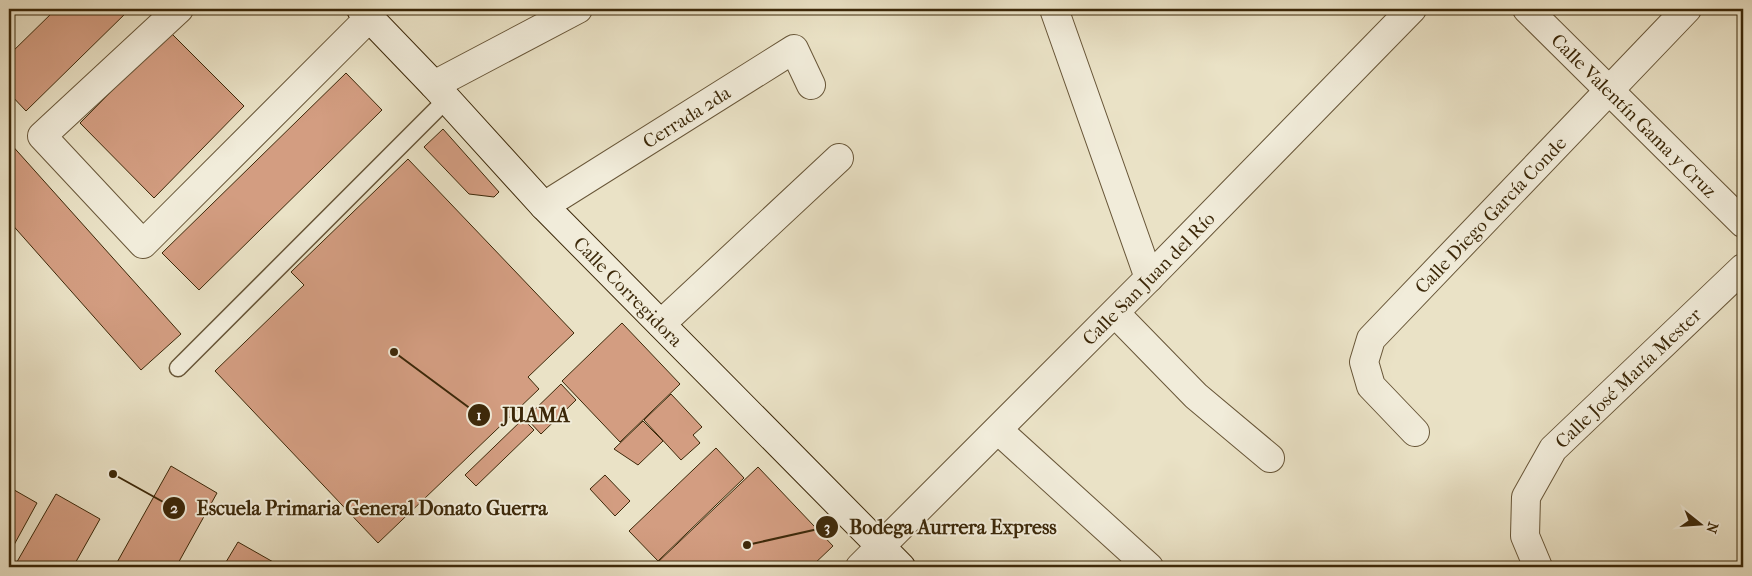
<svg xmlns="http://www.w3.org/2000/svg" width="1752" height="576" viewBox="0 0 1752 576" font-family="'IM FELL French Canon',serif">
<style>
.building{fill:#d39d81;stroke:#3c2809}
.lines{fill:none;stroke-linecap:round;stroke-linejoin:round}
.lane-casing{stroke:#685638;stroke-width:19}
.street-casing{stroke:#685638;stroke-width:30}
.secondary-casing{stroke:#3c2809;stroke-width:30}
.lane{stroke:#f1ecda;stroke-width:16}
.street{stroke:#f1ecda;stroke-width:28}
.secondary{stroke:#f1ecda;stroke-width:28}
.labels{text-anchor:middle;stroke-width:4;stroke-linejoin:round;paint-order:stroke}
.street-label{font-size:19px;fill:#3c2809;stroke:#f1ecda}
.leader{fill:none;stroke:#3c2809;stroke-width:2}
.callout-dot{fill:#3c2809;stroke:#f1ecda;stroke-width:2}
.mark-label{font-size:15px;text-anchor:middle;font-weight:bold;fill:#fff}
.callout-label{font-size:20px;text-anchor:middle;font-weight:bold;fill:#3c2809;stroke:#f1ecda;stroke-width:4;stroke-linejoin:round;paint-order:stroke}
</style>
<rect width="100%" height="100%" fill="#eae2c6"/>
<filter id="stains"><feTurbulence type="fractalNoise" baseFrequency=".004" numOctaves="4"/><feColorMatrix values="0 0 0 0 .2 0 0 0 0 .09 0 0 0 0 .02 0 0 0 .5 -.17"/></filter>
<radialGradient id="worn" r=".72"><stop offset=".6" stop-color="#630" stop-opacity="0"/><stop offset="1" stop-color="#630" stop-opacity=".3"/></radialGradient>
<!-- building -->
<g class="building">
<polygon points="56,9 130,9 26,111 9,93 9,55"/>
<polygon points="170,32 244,106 154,198 80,123"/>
<polygon points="346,73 382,110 199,290 162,253"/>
<polygon points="443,129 499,192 494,197 469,194 424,147"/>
<polygon points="9,142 181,334 141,370 9,221"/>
<polygon points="408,159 574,333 528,377 539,389 378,543 215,371 304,285 291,272"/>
<polygon points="622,323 680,384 620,442 562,381"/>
<polygon points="561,384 576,400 541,434 526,418"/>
<polygon points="671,394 702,427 693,435 700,443 681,460 644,420"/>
<polygon points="523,419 534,430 476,486 465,475"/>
<polygon points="643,421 663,441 638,465 614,449"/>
<polygon points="716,448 744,478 658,561 629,531"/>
<polygon points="171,466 217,493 176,567 117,567 115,566"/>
<polygon points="758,467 833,546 811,567 661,567 657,563"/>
<polygon points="605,475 630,501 615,516 590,489"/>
<polygon points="9,487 37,503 9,554"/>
<polygon points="56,494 100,519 73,567 14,567"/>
<polygon points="238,542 282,567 223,567"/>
<polygon points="596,561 602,567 590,567"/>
</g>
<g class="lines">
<!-- lane casing -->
<g class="lane-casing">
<polyline id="lane" points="178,368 447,99"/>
</g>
<!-- street casing -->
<g class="street-casing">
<g id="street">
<polyline points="179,9 42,136 143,244 369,18"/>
<polyline points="1054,9 1149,278"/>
<path id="s1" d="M1527,9L1743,223"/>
<polyline points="434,85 578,9"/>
<path id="s2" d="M544,206L794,49L811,85"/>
<polyline points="1115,313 1196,396 1270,458"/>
<polyline points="661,324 839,158"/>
<polyline points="998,430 1149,567"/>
<path id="s3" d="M1415,432L1371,386L1364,362L1371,339L1687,9"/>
<path id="s4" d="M860,567L1149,278L1412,9"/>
<path id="s5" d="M1538,567L1525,536L1526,497L1553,449L1743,268"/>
</g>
</g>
<!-- secondary casing -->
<g class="secondary-casing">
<g id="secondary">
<path id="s6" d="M361,9L434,85L544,206L901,567"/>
</g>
</g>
<!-- lane -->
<use href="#lane" class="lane"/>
<!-- street -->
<use href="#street" class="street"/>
<!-- secondary -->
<use href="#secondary" class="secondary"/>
</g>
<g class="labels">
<!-- street labels -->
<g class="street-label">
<text dy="7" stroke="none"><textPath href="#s1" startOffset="151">Calle Valentín Gama y Cruz</textPath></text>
<text dy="7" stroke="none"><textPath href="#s2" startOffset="168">Cerrada 2da</textPath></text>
<text dy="7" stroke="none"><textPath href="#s3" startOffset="285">Calle Diego García Conde</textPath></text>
<text dy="7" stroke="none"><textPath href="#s4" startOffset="408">Calle San Juan del Río</textPath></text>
<text dy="7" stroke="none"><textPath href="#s6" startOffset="389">Calle Corregidora</textPath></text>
<text dy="7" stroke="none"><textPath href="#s5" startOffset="231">Calle José María Mester</textPath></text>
</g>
</g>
<!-- callouts -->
<path class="leader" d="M394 352L479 415M113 474L174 508M747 545L827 527"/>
<g class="callout-dot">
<circle cx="394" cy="352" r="5"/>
<circle cx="113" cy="474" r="5"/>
<circle cx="747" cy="545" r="5"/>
<circle cx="479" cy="415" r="12"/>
<circle cx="174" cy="508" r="12"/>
<circle cx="827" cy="527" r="12"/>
</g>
<g class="mark-label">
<text x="479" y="420">1</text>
<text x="174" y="513">2</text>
<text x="827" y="532">3</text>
</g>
<g class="callout-label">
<text x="536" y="422">JUAMA</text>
<text x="372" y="515">Escuela Primaria General Donato Guerra</text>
<text x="953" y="534">Bodega Aurrera Express</text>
</g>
<!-- margin -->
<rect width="1752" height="576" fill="none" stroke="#eae2c6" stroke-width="30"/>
<rect x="10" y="10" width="1732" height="556" fill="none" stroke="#3c2809" stroke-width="2.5"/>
<rect x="15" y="15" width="1722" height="546" fill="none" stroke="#3c2809"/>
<!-- north arrow -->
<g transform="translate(1700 524) rotate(107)" stroke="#f1ecda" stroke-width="4" paint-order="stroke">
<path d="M0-4L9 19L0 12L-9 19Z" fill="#3c2809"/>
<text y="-8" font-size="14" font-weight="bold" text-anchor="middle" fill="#3c2809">N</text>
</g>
<rect width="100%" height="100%" filter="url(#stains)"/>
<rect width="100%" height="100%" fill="url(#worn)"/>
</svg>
